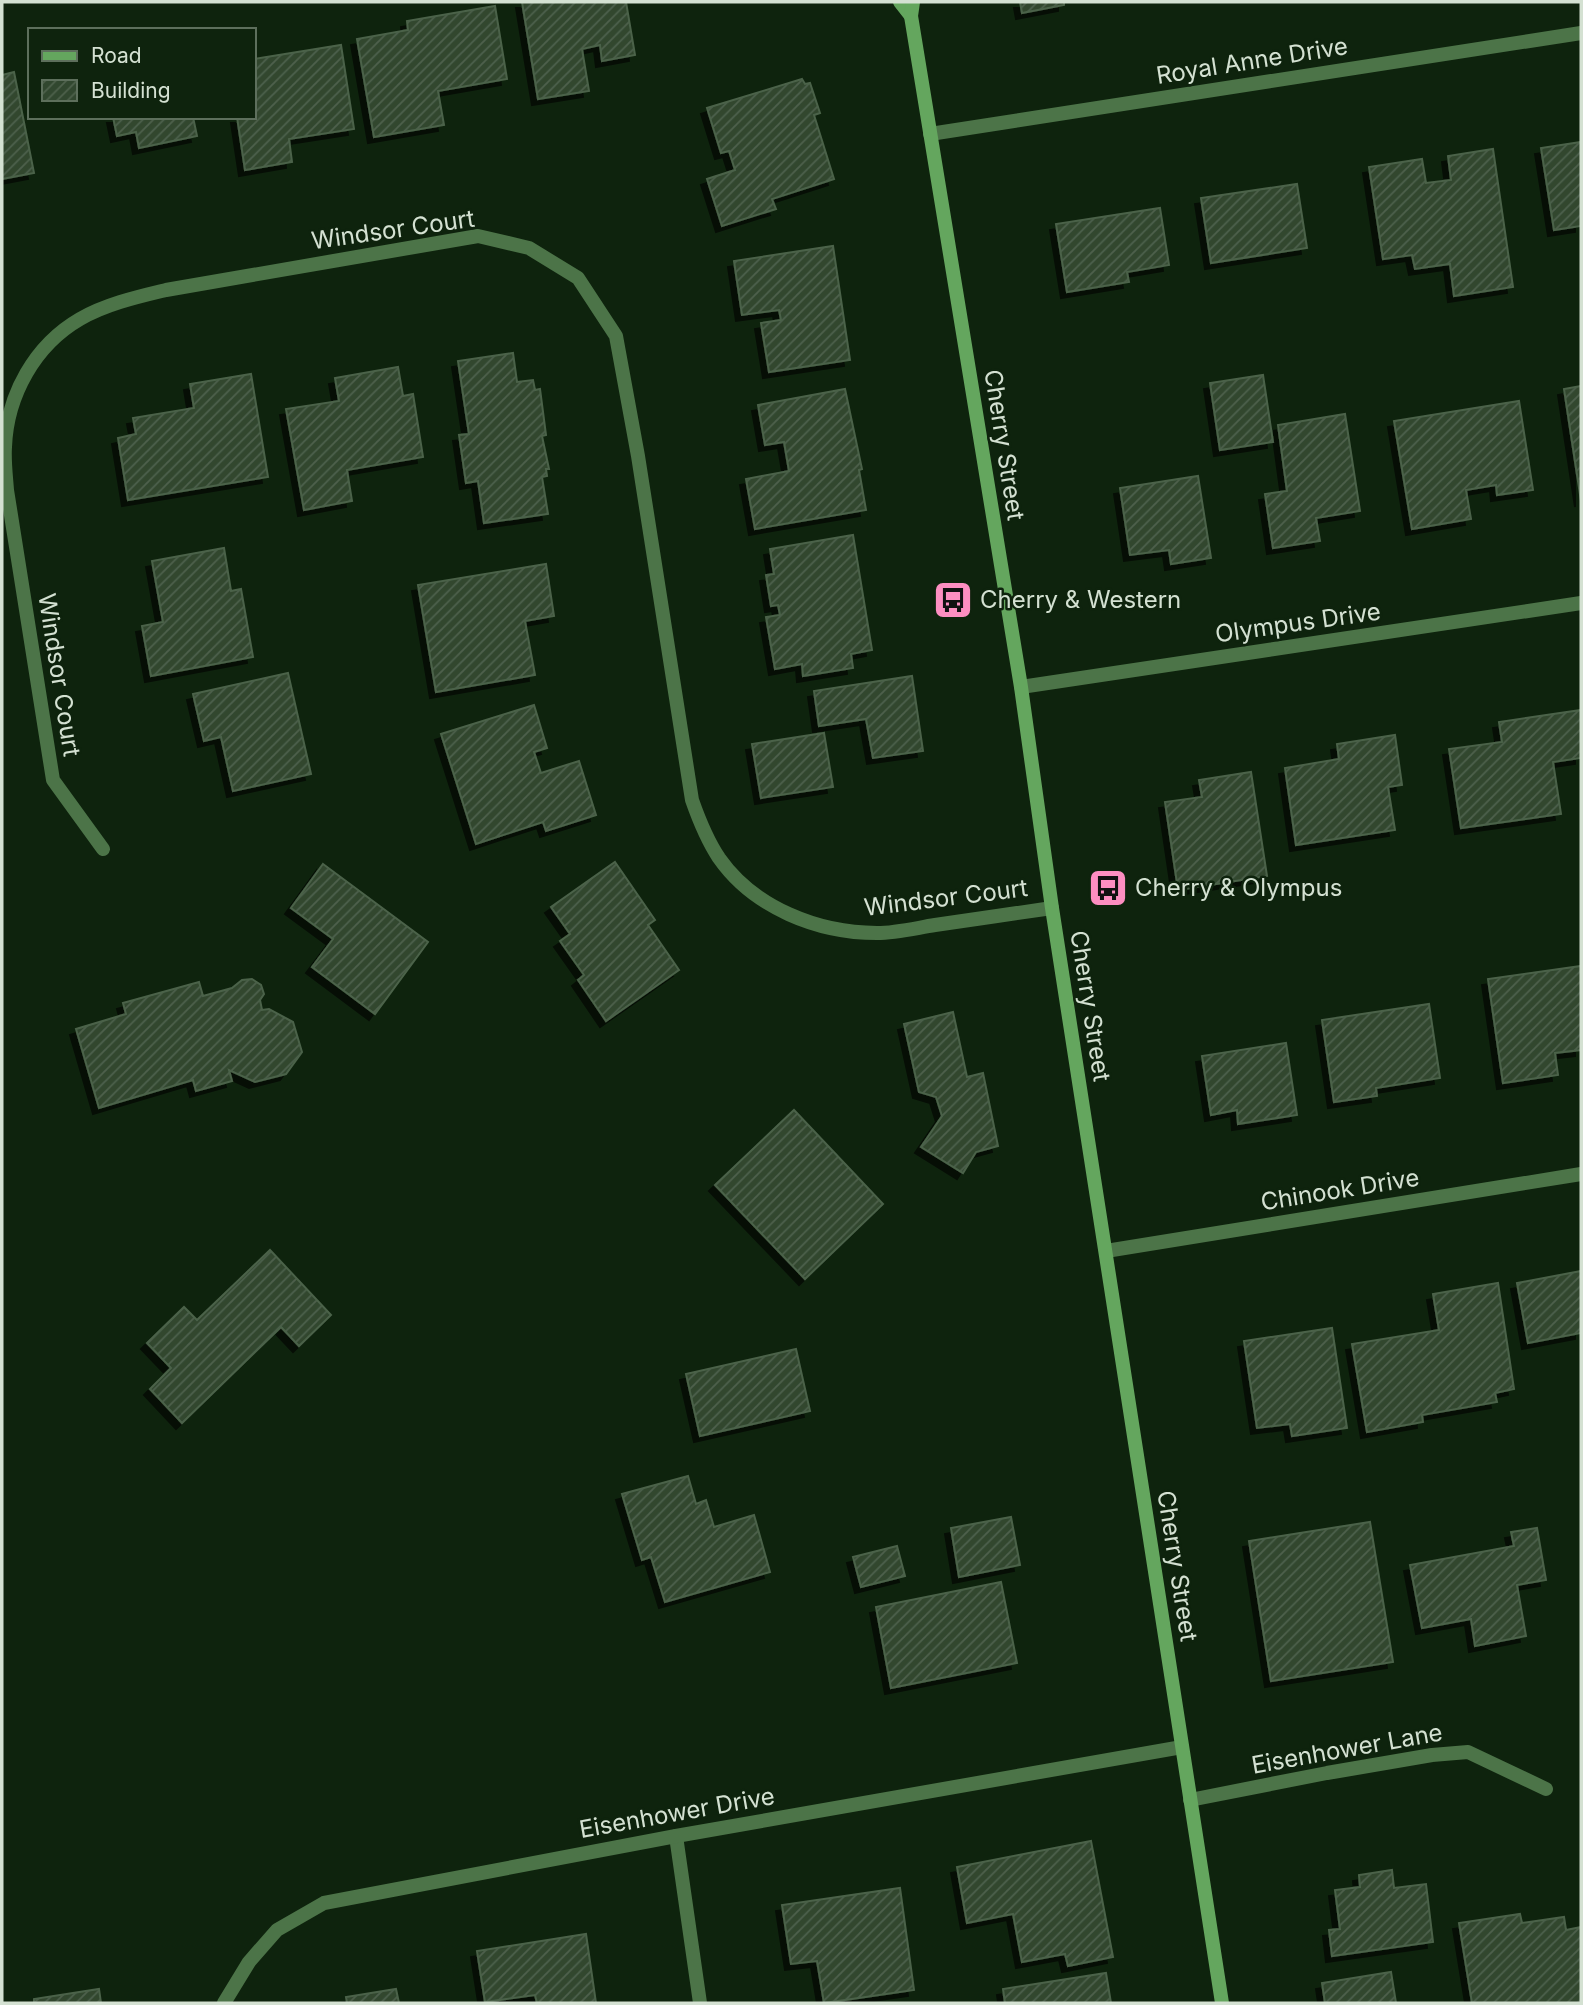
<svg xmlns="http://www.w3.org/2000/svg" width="1583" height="2005" viewBox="0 0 1583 2005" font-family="Inter,sans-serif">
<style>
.building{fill:url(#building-hatch);stroke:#4b6249;stroke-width:2;filter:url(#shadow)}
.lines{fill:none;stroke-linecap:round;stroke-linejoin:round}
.street{stroke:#4c7448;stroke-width:14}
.secondary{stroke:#64a65e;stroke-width:14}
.labels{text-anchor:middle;stroke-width:5;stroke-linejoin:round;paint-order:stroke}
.street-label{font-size:24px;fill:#d4e1d2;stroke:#0e230d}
.poi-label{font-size:24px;fill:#d4e1d2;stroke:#0e230d;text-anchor:start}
</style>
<defs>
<pattern id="building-hatch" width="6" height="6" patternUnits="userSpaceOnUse" patternTransform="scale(1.75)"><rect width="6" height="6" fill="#31472f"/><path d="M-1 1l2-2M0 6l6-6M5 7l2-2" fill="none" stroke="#4e614c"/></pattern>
<filter id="shadow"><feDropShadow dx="-6" dy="6" stdDeviation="0" flood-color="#0009"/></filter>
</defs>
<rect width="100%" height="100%" fill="#0e230d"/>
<!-- building -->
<g class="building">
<polygon points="522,2 626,2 635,55 602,61 600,45 582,49 589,91 538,99"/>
<polygon points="1020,2 1064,2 1064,5 1022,13"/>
<polygon points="495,6 507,79 438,91 444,125 374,137 357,39 408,30 407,21"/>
<polygon points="341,45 354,129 289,139 292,162 245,170 237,117 254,117 254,59"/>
<polygon points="14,72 34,173 2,179 2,75"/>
<polygon points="802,79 805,84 810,83 820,113 814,115 834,179 772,199 776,209 722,226 707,179 735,170 729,151 721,153 707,108"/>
<polygon points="113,117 193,117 197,136 139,148 136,132 117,136"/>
<polygon points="1581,142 1581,226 1554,230 1541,148"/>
<polygon points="1493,149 1513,287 1454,296 1450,264 1415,269 1412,255 1383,259 1369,167 1422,159 1426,183 1451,180 1448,156"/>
<polygon points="1297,184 1307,248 1211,263 1201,198"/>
<polygon points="1160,208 1169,265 1127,272 1129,282 1067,292 1056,224"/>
<polygon points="833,246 850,360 769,372 761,323 781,320 779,310 742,315 734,261"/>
<polygon points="513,353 517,382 533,380 535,390 540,389 546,435 542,436 549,469 546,469 547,476 542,477 548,514 484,523 478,481 466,483 459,435 469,434 458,361"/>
<polygon points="398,367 403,396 413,394 423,457 347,470 352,501 304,510 286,409 339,401 335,378"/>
<polygon points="251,374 268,477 128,500 118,438 136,434 133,418 194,408 190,384"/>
<polygon points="1263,375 1273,442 1220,450 1210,383"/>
<polygon points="1581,386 1581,501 1564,389"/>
<polygon points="845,389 862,469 859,470 866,510 755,529 746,479 789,471 784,442 765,445 758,405"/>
<polygon points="1519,401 1533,490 1497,495 1496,485 1466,490 1471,519 1412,529 1394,421"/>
<polygon points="1345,414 1360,511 1316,518 1320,541 1273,548 1265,494 1287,491 1278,425"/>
<polygon points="1198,476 1211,558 1171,564 1169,550 1130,555 1120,488"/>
<polygon points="853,535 872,650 851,654 853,668 803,676 802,664 775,669 766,617 780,615 778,605 771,606 766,575 774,574 770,549"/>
<polygon points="224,548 231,591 241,589 253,657 151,676 142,626 163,622 152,561"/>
<polygon points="546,564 554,616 525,621 535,675 436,692 418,585"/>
<polygon points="288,673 311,774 233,791 221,737 204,741 193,694"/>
<polygon points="912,676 923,751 873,758 866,719 819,726 814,691"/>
<polygon points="534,705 547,748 534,752 541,773 579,761 596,815 546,831 543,822 476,844 441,734"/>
<polygon points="1581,710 1581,758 1553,762 1561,814 1461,828 1449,749 1502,742 1499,722"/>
<polygon points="824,733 833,787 761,798 752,744"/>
<polygon points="1395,735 1402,785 1388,787 1395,830 1296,845 1285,768 1339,759 1337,744"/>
<polygon points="1251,772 1267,876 1178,890 1165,802 1202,797 1199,780"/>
<polygon points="615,862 655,920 648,925 679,970 606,1021 578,980 584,975 560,941 570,934 551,907"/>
<polygon points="323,864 428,942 375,1014 312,967 333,939 291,908"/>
<polygon points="1581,966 1581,1050 1555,1053 1558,1075 1503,1083 1488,979"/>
<polygon points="252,979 261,985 264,994 260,1000 262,1010 269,1009 293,1022 302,1052 286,1074 255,1082 229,1070 232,1081 196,1091 193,1080 99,1108 76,1029 126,1014 123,1003 199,982 203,996 232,988 242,980"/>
<polygon points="1429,1004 1440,1078 1376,1088 1377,1096 1334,1102 1322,1020"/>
<polygon points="953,1012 967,1077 983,1073 998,1146 976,1152 963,1173 921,1147 942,1116 936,1097 919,1092 904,1024"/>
<polygon points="1286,1043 1297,1115 1238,1124 1237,1110 1211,1115 1202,1056"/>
<polygon points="794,1110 883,1204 805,1279 715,1185"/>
<polygon points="270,1250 331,1315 299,1346 281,1327 182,1423 150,1389 171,1368 147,1343 184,1307 197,1320"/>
<polygon points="1581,1271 1581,1333 1528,1343 1517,1283"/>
<polygon points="1498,1283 1514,1389 1495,1393 1497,1402 1422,1415 1423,1422 1367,1432 1352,1344 1439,1330 1433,1294"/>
<polygon points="1332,1328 1347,1428 1292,1436 1290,1424 1257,1428 1244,1341"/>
<polygon points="796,1349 810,1411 700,1436 686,1374"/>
<polygon points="688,1476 696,1504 706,1500 714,1527 754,1515 770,1572 665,1602 651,1557 642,1560 622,1494"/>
<polygon points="1011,1517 1020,1565 959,1577 951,1528"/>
<polygon points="1370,1522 1393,1662 1271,1681 1249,1541"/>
<polygon points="1537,1528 1546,1580 1517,1585 1526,1636 1475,1646 1471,1619 1422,1628 1410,1565 1514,1546 1511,1532"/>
<polygon points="897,1546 905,1576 861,1587 853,1557"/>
<polygon points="1001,1582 1017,1663 891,1688 876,1607"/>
<polygon points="1091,1841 1113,1957 1068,1966 1065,1954 1022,1962 1013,1914 967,1923 957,1867"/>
<polygon points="1392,1870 1394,1888 1426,1884 1433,1942 1332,1956 1329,1930 1340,1929 1335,1890 1360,1887 1359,1875"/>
<polygon points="900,1888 914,1990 824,2003 817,1961 791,1964 782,1905"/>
<polygon points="1520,1914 1522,1923 1564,1917 1566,1930 1581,1927 1581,2003 1472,2003 1459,1923"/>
<polygon points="586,1934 596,2003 537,2003 535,1995 485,2002 477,1951"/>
<polygon points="1391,1972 1396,2003 1325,2003 1322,1983"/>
<polygon points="1106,1973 1111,2003 1005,2003 1003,1989"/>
<polygon points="99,1989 101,2003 34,2003 34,1999"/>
<polygon points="396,1989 399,2003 347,2003 346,1997"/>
</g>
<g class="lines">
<!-- street -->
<g class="street">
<polyline points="930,134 1581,33"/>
<polyline points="1021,687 1581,603"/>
<path d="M103,849L53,780L7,490C6,476 4,461 5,447C7,395 35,345 80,319C106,304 137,297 166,290L478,236L529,248L578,278L616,336L638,456L692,800C699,820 707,840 719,858C754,908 818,933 877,933C896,933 916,928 935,925C974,919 1013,914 1052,908"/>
<polyline points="1106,1251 1581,1174"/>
<polyline points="1190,1800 1327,1773 1432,1755 1468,1752 1546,1789"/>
<polyline points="676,1836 700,2003"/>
<polyline points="224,2003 249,1962 277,1930 324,1903 676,1836 1182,1747"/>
</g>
<!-- secondary -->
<g class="secondary">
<polyline points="900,2 911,16"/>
<polyline points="913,2 911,16 1021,687 1052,908 1222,2003"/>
</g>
</g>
<!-- icons -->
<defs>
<g id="bus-square" transform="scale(2.0125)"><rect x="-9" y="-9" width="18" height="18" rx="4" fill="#fd8ec1" stroke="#0e230d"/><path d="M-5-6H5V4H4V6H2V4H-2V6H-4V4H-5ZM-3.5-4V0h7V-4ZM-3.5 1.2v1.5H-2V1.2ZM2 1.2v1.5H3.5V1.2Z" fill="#111"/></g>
</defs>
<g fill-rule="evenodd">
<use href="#bus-square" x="953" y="600"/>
<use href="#bus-square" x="1108" y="888"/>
</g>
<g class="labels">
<!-- street labels -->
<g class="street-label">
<text transform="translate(1252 61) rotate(-9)" y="8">Royal Anne Drive</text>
<text transform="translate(393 230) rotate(-8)" y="8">Windsor Court</text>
<text transform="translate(1004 445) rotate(81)" y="8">Cherry Street</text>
<text transform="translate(1298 623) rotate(-8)" y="8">Olympus Drive</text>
<text transform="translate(59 675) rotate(81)" y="8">Windsor Court</text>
<text transform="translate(946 898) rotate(-7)" y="8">Windsor Court</text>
<text transform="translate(1090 1006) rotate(81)" y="8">Cherry Street</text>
<text transform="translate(1340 1190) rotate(-9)" y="8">Chinook Drive</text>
<text transform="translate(1177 1566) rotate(81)" y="8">Cherry Street</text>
<text transform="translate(1347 1749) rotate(-10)" y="8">Eisenhower Lane</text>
<text transform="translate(677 1813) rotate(-10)" y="8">Eisenhower Drive</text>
</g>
<!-- poi labels -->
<g class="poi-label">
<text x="980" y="608">Cherry &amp; Western</text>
<text x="1135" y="896">Cherry &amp; Olympus</text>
</g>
</g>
<!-- border -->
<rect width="1583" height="2005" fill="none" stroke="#d4e1d2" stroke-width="7"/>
<!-- legend -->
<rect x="28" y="28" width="228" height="91" fill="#0e230d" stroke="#5d6f5c" stroke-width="2"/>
<rect x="42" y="51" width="35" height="10" fill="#64a65e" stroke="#5d6f5c" stroke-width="2"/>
<text x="91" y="63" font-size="21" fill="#d4e1d2">Road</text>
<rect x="42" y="80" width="35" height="21" fill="url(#building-hatch)" stroke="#5d6f5c" stroke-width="2"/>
<text x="91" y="98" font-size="21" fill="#d4e1d2">Building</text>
</svg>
